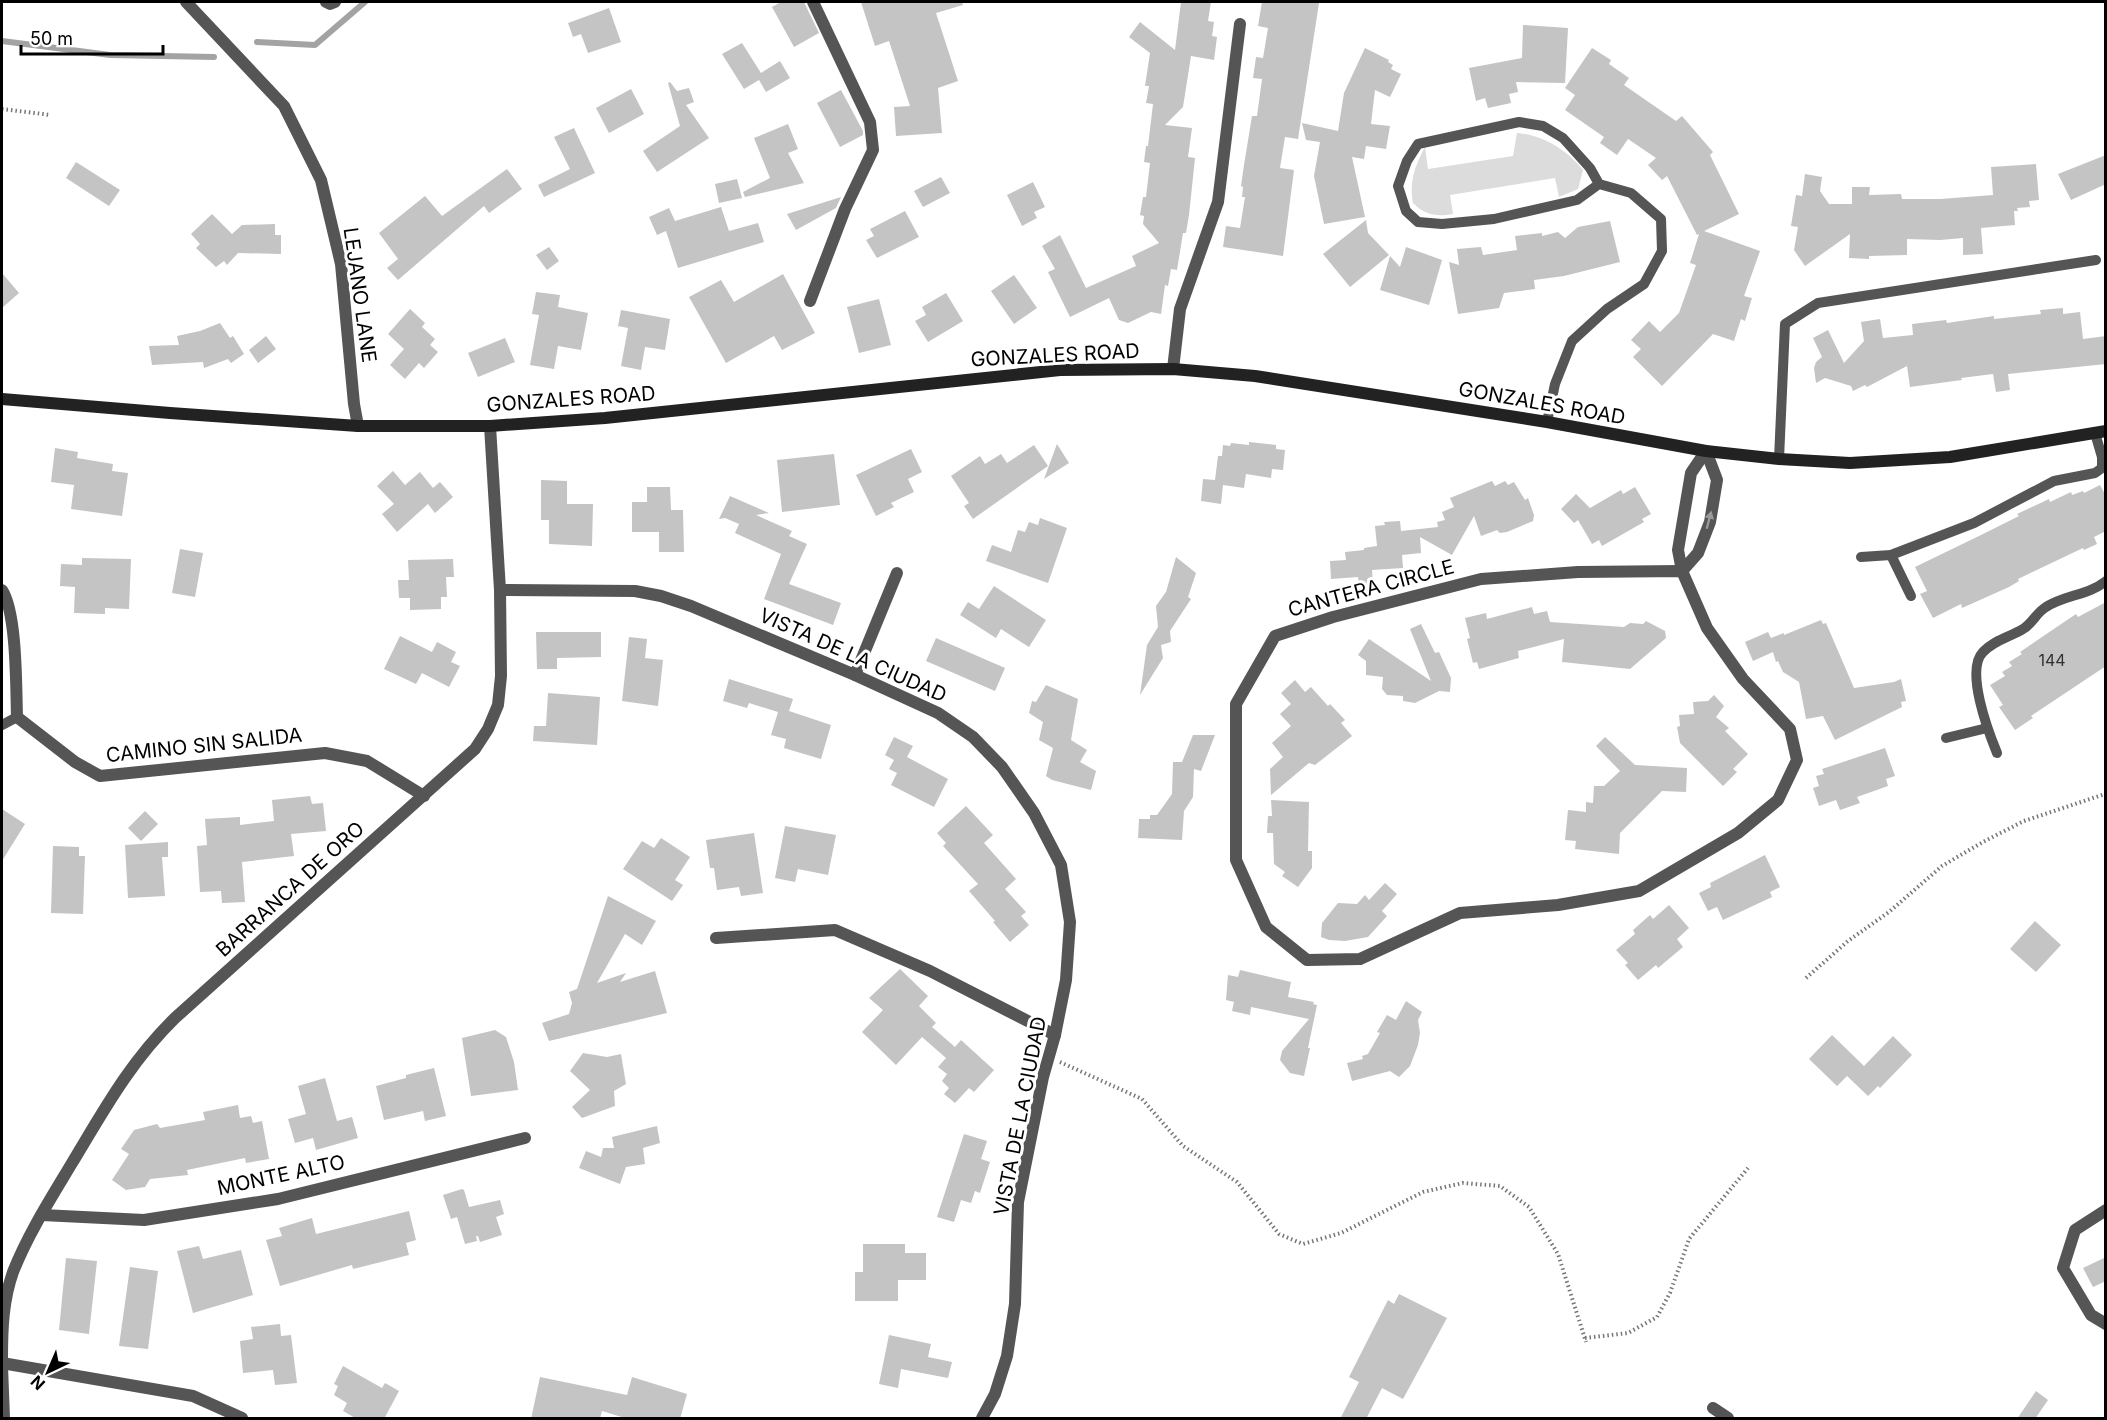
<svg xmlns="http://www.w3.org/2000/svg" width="2107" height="1420" viewBox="0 0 2107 1420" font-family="Inter,sans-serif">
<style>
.green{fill:#dcdcdc}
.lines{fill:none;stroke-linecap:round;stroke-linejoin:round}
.stream{stroke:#a3a3a3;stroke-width:6}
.building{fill:#c4c4c4}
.path{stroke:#777;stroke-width:4;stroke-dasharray:1.5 3;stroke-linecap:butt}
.lane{stroke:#555;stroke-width:10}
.street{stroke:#555;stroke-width:12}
.secondary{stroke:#222;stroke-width:12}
.oneway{fill:#999}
.labels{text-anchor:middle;stroke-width:6;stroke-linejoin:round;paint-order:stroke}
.number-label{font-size:16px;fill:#313131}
.street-label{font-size:20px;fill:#000;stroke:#fff}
</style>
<rect width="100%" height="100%" fill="#fff"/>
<!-- green -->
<path class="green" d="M1517,133C1543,135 1567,150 1583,170L1578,189L1559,197L1555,178L1450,195L1453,214C1436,217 1425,215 1413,203C1409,181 1415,166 1425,147L1428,169L1513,156Z"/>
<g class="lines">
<!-- stream -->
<g class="stream">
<polyline points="2,41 110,55 214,57"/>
<polyline points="257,42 315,45 365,2"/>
</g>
</g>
<!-- building -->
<g class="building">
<polygon points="781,2 804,2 819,33 794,47 772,7"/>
<polygon points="861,2 962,2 963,5 936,13 958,81 938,88 942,133 896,136 894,107 910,106 889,41 875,46"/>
<polygon points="1181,2 1211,2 1208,21 1214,22 1212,36 1217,37 1214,60 1191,56 1183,107 1165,125 1192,128 1188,157 1195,158 1189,215 1186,233 1183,233 1177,270 1171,269 1168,286 1165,285 1161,314 1151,312 1128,323 1119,320 1109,298 1070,317 1048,272 1055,269 1042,246 1060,235 1086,288 1136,266 1132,256 1159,243 1143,224 1144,216 1140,215 1143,197 1146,197 1150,163 1144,162 1146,146 1148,146 1153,104 1146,103 1149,86 1145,86 1150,53 1129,37 1140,22 1175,50"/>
<polygon points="1262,2 1319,3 1298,139 1285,137 1280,168 1294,170 1283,256 1223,247 1226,226 1240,228 1245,197 1242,197 1243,187 1241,186 1244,165 1252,116 1257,116 1262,79 1253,78 1256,57 1263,58 1268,28 1258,26"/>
<polygon points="609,8 621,42 588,53 581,34 573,37 568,23"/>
<polygon points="1523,25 1568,28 1565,83 1516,82 1518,92 1509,94 1511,103 1488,108 1485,98 1476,101 1469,68 1522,58"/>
<polygon points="742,43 761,73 780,61 790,78 766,92 759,80 744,89 722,54"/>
<polygon points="1365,48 1389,60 1388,62 1393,65 1391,69 1401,74 1390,97 1375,90 1371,124 1390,126 1386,149 1366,146 1364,159 1352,157 1365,217 1324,224 1314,176 1320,142 1306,140 1302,123 1338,131 1344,93"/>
<polygon points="1592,48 1611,60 1609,64 1629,78 1624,85 1676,121 1682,116 1713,152 1710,155 1739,214 1704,231 1760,251 1744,296 1752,298 1745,321 1741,319 1734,341 1713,334 1662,386 1633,357 1641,349 1631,340 1649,321 1660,332 1679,313 1696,265 1690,263 1699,234 1697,235 1667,176 1662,180 1648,165 1656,158 1628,139 1617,155 1600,143 1604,137 1565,110 1575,95 1565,88"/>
<polygon points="670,82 677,91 689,88 694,102 686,105 709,138 657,172 643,151 680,126 668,83"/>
<polygon points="631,89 644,114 609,133 596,108"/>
<polygon points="841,90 863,131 863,135 840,147 817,103"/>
<polygon points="788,124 798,149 788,153 804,183 745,197 743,192 770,178 754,138"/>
<polygon points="574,128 595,173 544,197 538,185 570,169 554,137"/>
<polygon points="2106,155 2106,184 2071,200 2058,174"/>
<polygon points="76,162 120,190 109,206 66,178"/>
<polygon points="2036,164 2039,200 2029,201 2030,207 2017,208 2018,211 2014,211 2015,225 1981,228 1983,254 1963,255 1963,238 1940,240 1907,239 1907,255 1869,256 1869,259 1849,258 1850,234 1805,266 1794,250 1798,227 1791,226 1796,195 1802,196 1805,174 1822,177 1820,191 1829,204 1852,204 1852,187 1870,187 1869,195 1901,194 1902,199 1940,199 1993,195 1991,167"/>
<polygon points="507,169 522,189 489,213 484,206 398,280 387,268 398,259 379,233 425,196 442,216"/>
<polygon points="941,177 950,193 923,207 914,191"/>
<polygon points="737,179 742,198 719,203 715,184"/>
<polygon points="1033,182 1045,207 1034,212 1037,218 1022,226 1007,195"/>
<polygon points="841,197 836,208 796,230 787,214"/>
<polygon points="721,207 729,231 758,223 764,242 678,268 666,231 657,235 649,217 669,208 675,221"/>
<polygon points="905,211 919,237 877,258 866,240 874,236 870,229"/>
<polygon points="212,214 232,234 242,225 275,224 275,235 281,235 281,254 238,253 227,265 224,261 216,267 196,248 200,244 191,234"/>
<polygon points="1366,220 1368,233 1389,255 1350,287 1323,254"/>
<polygon points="1610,221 1620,262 1564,276 1534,280 1535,289 1504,293 1499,308 1458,314 1449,262 1459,265 1457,249 1481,247 1483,255 1517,250 1515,236 1542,233 1542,236 1558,232 1565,238 1578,227"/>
<polygon points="549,247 559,261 547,270 536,255"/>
<polygon points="1406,247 1442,260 1429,305 1380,290 1390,256 1400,267"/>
<polygon points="2,273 19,293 2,308"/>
<polygon points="783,274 815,333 782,350 774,336 726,363 689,297 721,280 734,302"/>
<polygon points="1014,275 1037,308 1014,324 991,291"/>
<polygon points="536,292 560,295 558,307 588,313 581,350 558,346 554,369 530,365 539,315 532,314"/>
<polygon points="946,293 963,321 928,342 915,321 926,315 922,307"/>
<polygon points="879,299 891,345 859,353 847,307"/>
<polygon points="2063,308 2063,314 2080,312 2083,339 2106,336 2106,364 2008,374 2010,390 1996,392 1993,374 1961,378 1962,380 1910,387 1907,366 1867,387 1865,385 1853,391 1851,386 1825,378 1816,383 1814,368 1816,362 1822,357 1813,338 1828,330 1844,363 1864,341 1861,322 1880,319 1883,338 1913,335 1912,324 1946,320 1947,323 1994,316 1994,319 2041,314 2040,310"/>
<polygon points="410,309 425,323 422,327 435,339 430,345 438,352 424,368 419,363 405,379 390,365 404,349 388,334"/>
<polygon points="621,310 670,319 665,350 645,347 641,370 621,366 628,328 618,326"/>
<polygon points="220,323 230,338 233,336 244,354 231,363 228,359 204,368 203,362 152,365 149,346 179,345 177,336 200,331"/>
<polygon points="266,336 276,349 258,363 249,350"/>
<polygon points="505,338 515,362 478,377 468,353"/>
<polygon points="1249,442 1276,445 1276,449 1285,450 1283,470 1272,469 1271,478 1246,474 1244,488 1223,485 1221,504 1201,501 1203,479 1215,480 1218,456 1222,456 1223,445 1230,446 1231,443 1249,445"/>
<polygon points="1057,444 1069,463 1044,479"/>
<polygon points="1034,445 1048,466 973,519 964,506 969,503 951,476 980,456 985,464 1001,454 1007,463"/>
<polygon points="55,448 78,452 77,458 113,464 112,471 128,473 122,516 71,509 74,485 51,482"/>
<polygon points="911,449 922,472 908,479 914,492 891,503 894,507 876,516 856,475"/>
<polygon points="834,454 840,505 782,512 777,460"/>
<polygon points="393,471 405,485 420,472 433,488 440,482 453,497 435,513 428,504 397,532 382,514 394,504 377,486"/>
<polygon points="541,480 567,481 567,504 593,504 592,546 549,544 549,520 541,520"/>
<polygon points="1492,481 1495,486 1505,481 1508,485 1514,482 1525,500 1528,498 1534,515 1533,521 1507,532 1500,533 1497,530 1481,536 1474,516 1452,555 1420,537 1421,553 1402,555 1403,568 1372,570 1373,583 1359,585 1358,577 1331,579 1330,561 1346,560 1345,552 1364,550 1364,548 1377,546 1375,526 1385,525 1384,522 1400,521 1401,531 1438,527 1437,522 1445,520 1442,512 1454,507 1450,498"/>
<polygon points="2100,485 2106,496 2106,531 2094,537 2097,544 2084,550 2083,548 2018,579 2019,581 2009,587 1962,608 1961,604 1933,618 1920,594 1927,591 1915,567 1981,535 2019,516 2017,514 2049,499 2050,502 2071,492 2072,495 2083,491 2084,493"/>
<polygon points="647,487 670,487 671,510 683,510 684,552 659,552 659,532 632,532 632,502 647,502"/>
<polygon points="1635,487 1651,514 1642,519 1644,522 1602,546 1599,540 1592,544 1578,520 1574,523 1561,509 1576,494 1590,508 1621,490 1623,494"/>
<polygon points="730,496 769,513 756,515 792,531 789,536 807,544 789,584 841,603 833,625 764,599 781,554 735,533 739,524 725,518 719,519"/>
<polygon points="1040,518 1067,528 1048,583 986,561 992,545 1011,552 1018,530 1025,532 1029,522 1038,525"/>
<polygon points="180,549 203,553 195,597 172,593"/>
<polygon points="1176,557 1196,573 1188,597 1191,599 1170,631 1171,642 1161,645 1163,658 1140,695 1147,645 1158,627 1156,606 1166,592"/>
<polygon points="82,558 131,559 129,609 105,608 105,614 74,613 75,587 60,586 61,564 82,565"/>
<polygon points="453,559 454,577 446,577 447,597 441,597 441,609 410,610 410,598 399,598 398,580 409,580 408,560"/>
<polygon points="994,586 1046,620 1029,647 1001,629 996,638 960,615 968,602 979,609"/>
<polygon points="2106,602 2106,666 2031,716 2033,718 2015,730 1999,707 2003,705 1990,685 2005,676 2002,672 2012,666 2009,662 2022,654 2020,652 2076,614 2078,617"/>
<polygon points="1532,607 1534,614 1547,611 1550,622 1624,627 1630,623 1643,624 1646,621 1665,631 1666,638 1630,669 1562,662 1564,639 1518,651 1519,658 1479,669 1477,662 1473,663 1467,639 1470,638 1465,618 1486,613 1487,619"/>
<polygon points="1821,620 1823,624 1826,623 1854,688 1894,682 1901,679 1906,701 1901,702 1902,707 1835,740 1823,716 1806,719 1799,682 1783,672 1778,661 1776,662 1773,652 1753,661 1745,642 1768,632 1771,638 1784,633 1784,635"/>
<polygon points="1421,624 1435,653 1439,652 1451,678 1450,692 1439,691 1415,703 1403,701 1403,696 1387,695 1382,689 1383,677 1366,675 1366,661 1358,655 1369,639 1431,681 1410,629"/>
<polygon points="536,632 601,632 601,657 557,658 557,669 537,669"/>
<polygon points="400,636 432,652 437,642 456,652 451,662 460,666 449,687 422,673 416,684 384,669"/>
<polygon points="629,637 647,639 645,658 663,660 658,706 622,701"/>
<polygon points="936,638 1005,668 995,691 926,661"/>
<polygon points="729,679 793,699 789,711 831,725 821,759 784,748 786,739 771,735 778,712 749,703 747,708 723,701"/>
<polygon points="1295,680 1305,692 1311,687 1328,706 1330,704 1345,720 1341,723 1352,736 1315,765 1309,763 1271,795 1270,769 1283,757 1272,743 1291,726 1280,714 1291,704 1281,693"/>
<polygon points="1046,685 1078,699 1071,740 1087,750 1080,762 1096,771 1091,790 1052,780 1046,776 1053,748 1039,740 1043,722 1029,713 1032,701 1036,702"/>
<polygon points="548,693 600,697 597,745 533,741 534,726 546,726"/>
<polygon points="1714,695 1724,706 1716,717 1729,728 1725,731 1748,754 1733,769 1737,772 1723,786 1680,743 1677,727 1680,726 1679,715 1694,714 1693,702 1708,701"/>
<polygon points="1193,735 1215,735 1201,771 1194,769 1193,797 1184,811 1182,840 1138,838 1139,819 1150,819 1150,815 1157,815 1172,794 1173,762 1182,762"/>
<polygon points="894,737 913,746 907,757 948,779 934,807 891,785 897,773 889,769 894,760 885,755"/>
<polygon points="1605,737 1635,765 1687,768 1686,792 1662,791 1620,833 1619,854 1575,849 1576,841 1565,840 1568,810 1586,812 1586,802 1593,803 1594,786 1604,786 1620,771 1596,746"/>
<polygon points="1885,748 1895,776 1886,779 1888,786 1857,797 1860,803 1840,810 1836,800 1819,806 1813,788 1819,786 1816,776 1824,774 1822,769"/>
<polygon points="310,796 312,804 323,803 326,831 291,834 294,856 242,862 245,902 222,903 221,891 200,892 197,846 207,845 205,819 240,817 240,825 274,821 272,800"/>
<polygon points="1271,800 1309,802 1308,851 1312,851 1312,868 1298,887 1282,876 1285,872 1274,864 1273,833 1267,833 1268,816 1272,816"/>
<polygon points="966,806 993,835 984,843 1016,879 1005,889 1026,912 1021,916 1029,925 1010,942 993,922 995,921 969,891 978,884 943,846 946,843 937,833"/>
<polygon points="2,809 25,824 2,861"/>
<polygon points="145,811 158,824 141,841 128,828"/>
<polygon points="785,826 836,835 828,875 798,869 795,882 775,878"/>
<polygon points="754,833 763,893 741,896 739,887 717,890 714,868 710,868 706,840"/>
<polygon points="661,838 690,857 675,880 683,885 672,901 623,869 642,841 654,848"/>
<polygon points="168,842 168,857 162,857 165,896 128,898 125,845"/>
<polygon points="53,846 79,847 79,856 85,856 83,914 51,913"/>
<polygon points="1765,855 1780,887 1770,892 1772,897 1723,920 1717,907 1708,911 1699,893 1711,887 1710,883"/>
<polygon points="1385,883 1397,894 1382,911 1387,916 1368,937 1345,941 1329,940 1321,937 1322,923 1338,903 1357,904 1365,895 1369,900"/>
<polygon points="608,896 656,921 642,945 625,934 597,983 626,973 620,982 655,971 667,1013 549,1041 542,1023 569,1014 572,1003 569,992 577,989"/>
<polygon points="1669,905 1689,928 1677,939 1683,947 1658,968 1656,965 1638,980 1625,965 1628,963 1616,950 1635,934 1633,930 1650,915 1653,919"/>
<polygon points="2035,921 2061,945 2036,972 2010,949"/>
<polygon points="900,969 928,996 919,1006 936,1023 932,1027 955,1047 961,1040 994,1070 974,1092 969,1088 955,1103 944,1094 949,1088 942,1081 947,1074 938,1067 946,1058 922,1037 896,1065 862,1032 883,1010 869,998"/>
<polygon points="1240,970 1291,982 1288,997 1314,1002 1313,1004 1317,1005 1308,1048 1310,1048 1304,1076 1290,1073 1280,1060 1282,1051 1309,1019 1251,1007 1250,1015 1232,1011 1234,1002 1226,1000 1228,975 1238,977"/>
<polygon points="1406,1001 1422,1012 1418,1020 1420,1033 1418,1045 1410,1066 1399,1077 1390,1071 1352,1081 1347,1063 1363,1059 1362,1056 1368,1054 1380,1033 1377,1032 1387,1015 1396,1020"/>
<polygon points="495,1030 506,1037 514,1062 518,1090 471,1096 462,1038"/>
<polygon points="1832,1035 1864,1066 1893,1036 1912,1055 1880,1088 1878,1086 1868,1096 1847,1076 1837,1086 1809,1059"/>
<polygon points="583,1053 607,1057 621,1054 626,1084 614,1091 615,1106 582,1118 572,1107 590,1090 570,1071"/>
<polygon points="434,1068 446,1116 425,1121 423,1111 384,1120 376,1086 406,1078 406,1075"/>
<polygon points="325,1078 337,1121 352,1117 358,1138 316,1150 313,1138 295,1143 288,1119 306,1114 298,1086"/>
<polygon points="238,1105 240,1118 251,1116 253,1123 262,1121 269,1159 246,1163 245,1158 187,1170 188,1175 150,1179 145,1187 126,1190 112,1180 129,1154 121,1149 134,1130 157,1124 160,1128 205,1120 203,1112"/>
<polygon points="657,1126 660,1143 643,1148 645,1164 626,1167 620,1184 579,1168 586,1151 601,1157 603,1148 614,1148 612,1137"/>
<polygon points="964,1134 987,1141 981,1159 990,1162 980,1193 975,1191 971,1203 961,1200 954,1222 937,1217"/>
<polygon points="462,1189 464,1190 469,1207 500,1200 504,1214 496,1217 502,1235 480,1242 478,1236 476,1236 477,1241 465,1244 457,1217 451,1219 443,1195"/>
<polygon points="409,1211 416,1240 406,1243 409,1255 353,1269 352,1265 280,1286 266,1240 282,1236 279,1228 312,1218 316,1234"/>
<polygon points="863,1244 905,1244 905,1253 926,1253 926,1280 898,1280 898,1301 855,1301 855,1272 863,1272"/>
<polygon points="199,1246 203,1259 241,1250 253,1295 193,1313 177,1251"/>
<polygon points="2106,1257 2106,1281 2093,1287 2083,1268"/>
<polygon points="66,1258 97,1261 89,1334 59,1330"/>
<polygon points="130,1267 158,1271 148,1349 119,1346"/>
<polygon points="1399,1294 1447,1318 1403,1399 1382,1388 1366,1419 1340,1419 1359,1382 1349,1377 1388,1300 1394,1304"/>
<polygon points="280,1324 281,1336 291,1335 297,1383 275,1385 273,1370 243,1373 240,1341 253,1339 251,1327"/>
<polygon points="889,1335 931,1344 928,1357 952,1362 948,1378 901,1369 898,1388 879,1384"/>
<polygon points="343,1366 382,1388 385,1383 399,1391 384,1419 357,1419 343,1411 347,1403 334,1395 338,1386 334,1384"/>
<polygon points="540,1377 627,1395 632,1377 687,1394 680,1419 628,1419 602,1411 600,1419 531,1419"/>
<polygon points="2036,1391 2048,1400 2035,1419 2017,1419"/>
</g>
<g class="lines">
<!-- path -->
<g class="path">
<polyline points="2,109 51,115"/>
<polyline points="1806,978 1848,941 1889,912 1942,866 1983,842 2024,821 2105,794"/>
<polyline points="1060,1062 1142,1099 1183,1146 1237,1182 1279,1234 1303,1244 1341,1233 1423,1192 1463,1183 1500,1186 1529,1207 1558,1254 1586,1342"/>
<polyline points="1585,1338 1628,1333 1657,1317 1670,1293 1689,1239 1748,1168"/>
</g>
<!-- lane -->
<g class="lane">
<polyline points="1547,422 1555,384 1572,341 1607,309 1644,284 1662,251 1661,219 1631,193 1599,184 1590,168 1563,138 1543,126 1519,122 1418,144 1407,161 1398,186 1406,211 1418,222 1442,224 1494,219 1577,200 1599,184"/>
<polyline points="1779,459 1785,324 1818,303 2096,260"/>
<polyline points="1891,555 1911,596"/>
<polyline points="1861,557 1891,555 1974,523 2054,481 2095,473 2102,468 2102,457 2095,433"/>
<polyline points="2,725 17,717"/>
<polyline points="1946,738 1987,728"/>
<path d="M1997,753C1988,731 1965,670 1983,652C1994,640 2010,637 2023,629C2032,624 2037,612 2046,607C2064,595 2089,595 2106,581"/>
</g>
<!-- street -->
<g class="street">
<polyline points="186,2 284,106 321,180 341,264 354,404 358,426"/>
<polyline points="326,2 330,4 335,2"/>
<polyline points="810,301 845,209 873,150 870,122 813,2"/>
<polyline points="1173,369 1180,309 1218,202 1240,24"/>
<polygon points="1682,571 1707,628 1743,679 1790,729 1797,760 1778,800 1738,833 1639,891 1558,905 1460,913 1360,959 1307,960 1266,927 1236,860 1236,704 1275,636 1333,617 1481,579 1578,572"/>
<polyline points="1682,571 1698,553 1710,522 1717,480 1706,451"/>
<polyline points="1682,571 1678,550 1691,473 1706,451"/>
<path d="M2,590C17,613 16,687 17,717L75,762L100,776L325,753L367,761L424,796"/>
<polyline points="500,590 635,591 661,596 691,606 855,675 938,713 973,737 1002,767 1034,813 1061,865 1070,922 1066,980 1055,1035 1043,1077 1018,1202 1015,1304 1007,1356 995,1394 982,1418"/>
<polyline points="855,675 897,573"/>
<polyline points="716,938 835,930 930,971 1055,1035"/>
<polyline points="2106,1210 2075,1230 2063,1268 2091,1315 2106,1324"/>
<polyline points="42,1215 144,1220 278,1199 525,1138"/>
<path d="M2,1358C2,1329 3,1300 13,1272C28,1234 51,1198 72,1163C104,1110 130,1062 175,1018L475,749L488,729L498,705L501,676L500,590L490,426"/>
<polyline points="2,1363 193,1396 242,1418"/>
<polyline points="2,1366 4,1418"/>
<polyline points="1713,1408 1728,1418"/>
</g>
<!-- secondary -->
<polyline class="secondary" points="2,399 170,413 358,426 490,426 605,418 1060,370 1173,369 1255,376 1547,422 1706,451 1779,459 1850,463 1950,457 2106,431"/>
</g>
<!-- one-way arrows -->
<defs><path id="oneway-solid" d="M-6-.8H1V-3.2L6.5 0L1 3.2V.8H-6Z" transform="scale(1.5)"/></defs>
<use class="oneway" href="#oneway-solid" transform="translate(1709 520) rotate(-75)"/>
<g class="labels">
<!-- number labels -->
<g class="number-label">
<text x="2052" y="666">144</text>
</g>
<!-- street labels -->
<g class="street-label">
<text transform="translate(360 295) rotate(82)" y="7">LEJANO LANE</text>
<text transform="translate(1055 355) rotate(-3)" y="7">GONZALES ROAD</text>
<text transform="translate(571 399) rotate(-4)" y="7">GONZALES ROAD</text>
<text transform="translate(1542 403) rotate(10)" y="7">GONZALES ROAD</text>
<text transform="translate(1371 588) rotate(-15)" y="7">CANTERA CIRCLE</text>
<text transform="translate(853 655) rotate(24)" y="7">VISTA DE LA CIUDAD</text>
<text transform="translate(204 745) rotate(-6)" y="7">CAMINO SIN SALIDA</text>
<text transform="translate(290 889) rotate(-42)" y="7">BARRANCA DE ORO</text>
<text transform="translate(1020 1116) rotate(-79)" y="7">VISTA DE LA CIUDAD</text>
<text transform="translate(281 1175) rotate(-12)" y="7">MONTE ALTO</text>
</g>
</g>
<!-- border -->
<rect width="2107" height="1420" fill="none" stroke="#000000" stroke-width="6"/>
<!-- north arrow -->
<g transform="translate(48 1372) rotate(224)" stroke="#ffffff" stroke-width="4.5" paint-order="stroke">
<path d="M0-4.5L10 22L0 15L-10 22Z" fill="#000000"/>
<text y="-9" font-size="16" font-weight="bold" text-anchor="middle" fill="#000000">N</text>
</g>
<!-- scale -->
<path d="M21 45v9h142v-9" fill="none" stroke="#000000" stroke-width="3"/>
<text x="30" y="45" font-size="18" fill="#000000" stroke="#ffffff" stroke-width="4.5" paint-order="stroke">50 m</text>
</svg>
